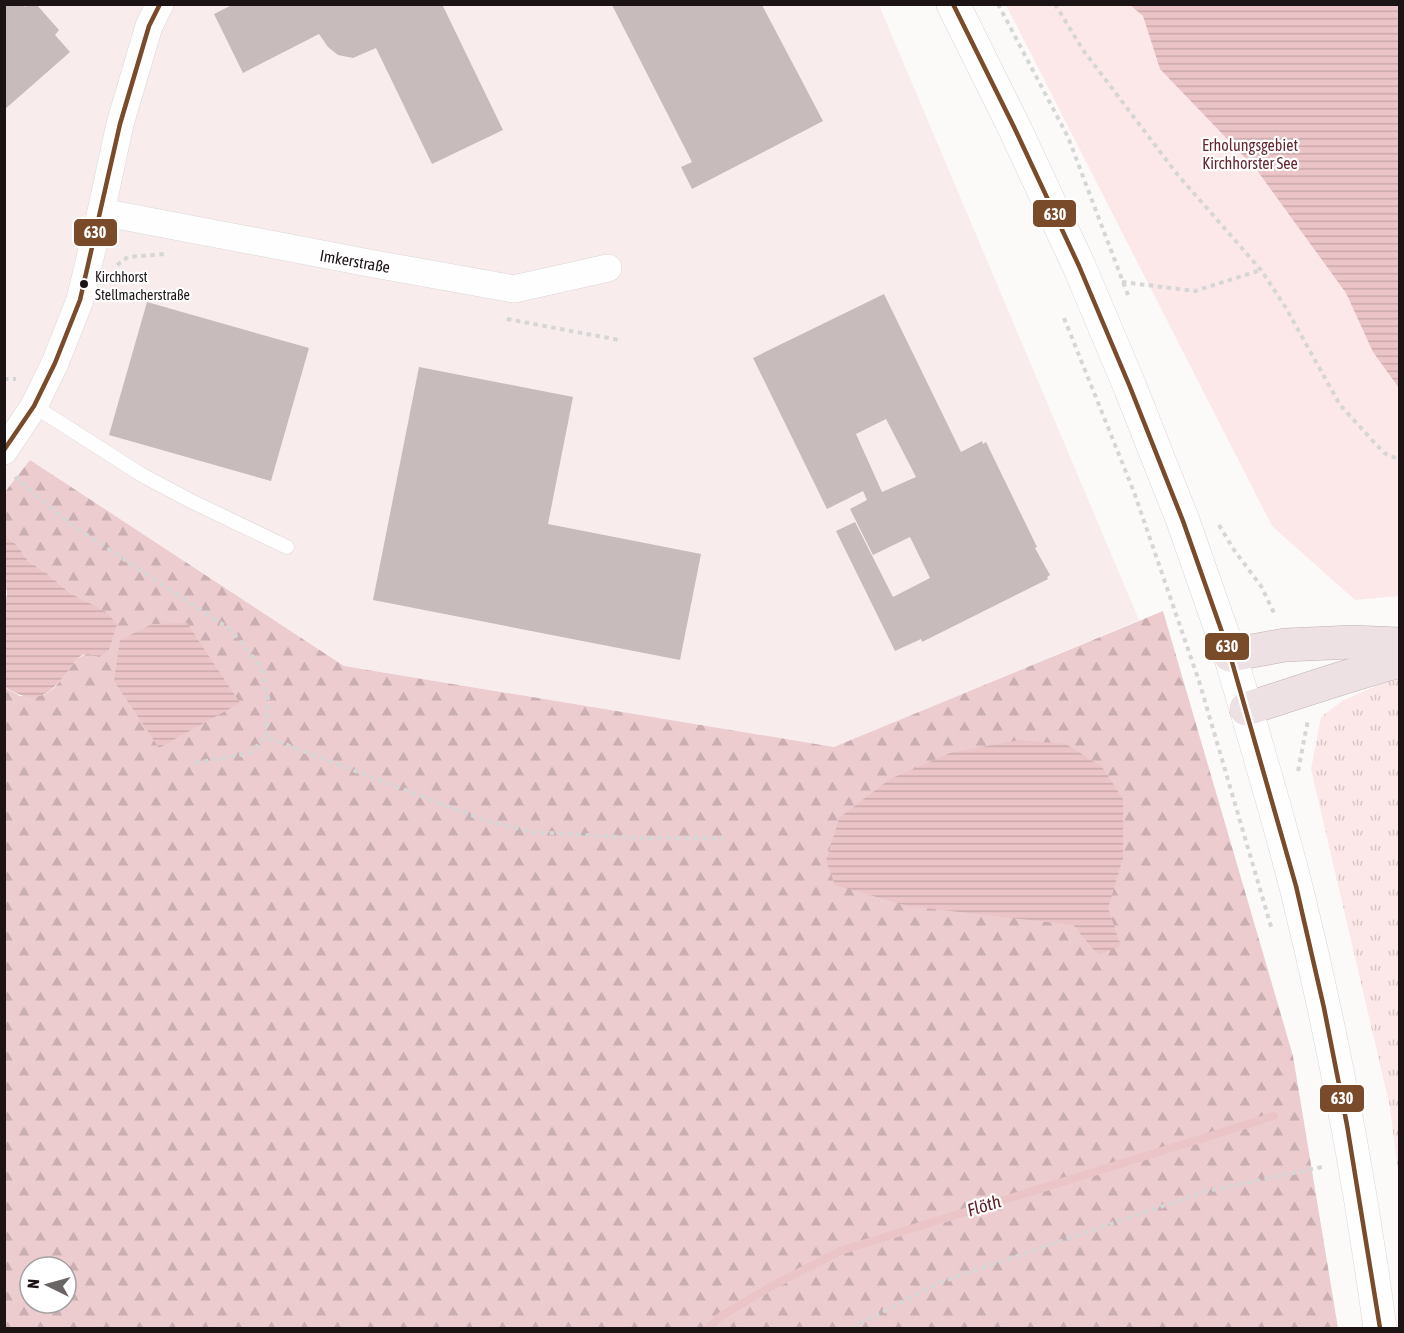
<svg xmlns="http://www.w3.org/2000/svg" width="1404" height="1333" viewBox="0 0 1404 1333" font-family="'Asap Condensed',sans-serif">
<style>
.built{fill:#f8eced}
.grass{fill:url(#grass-tufts)}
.forest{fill:url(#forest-firs);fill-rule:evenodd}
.park{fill:#fde8e9}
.water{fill:url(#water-rules)}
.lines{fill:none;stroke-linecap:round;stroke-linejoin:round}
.stream{stroke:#ebc4c7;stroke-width:8}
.building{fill:#c7bbbc;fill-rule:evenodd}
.service-casing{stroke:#dcd6d6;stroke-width:15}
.minor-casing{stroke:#dcd6d6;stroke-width:28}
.tertiary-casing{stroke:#dcd6d6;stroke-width:34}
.secondary-casing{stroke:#dcd6d6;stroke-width:34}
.motorway-casing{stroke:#c1b2b3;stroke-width:34}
.path{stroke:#d7d6d6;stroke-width:4;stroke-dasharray:4.5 4.5;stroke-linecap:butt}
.service{stroke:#fffefe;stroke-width:14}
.minor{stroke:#fffefe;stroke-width:27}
.tertiary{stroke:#fffefe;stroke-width:33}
.secondary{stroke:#fffefe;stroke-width:33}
.motorway{stroke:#eee1e3;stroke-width:33}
.bus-1-casing{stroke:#fff;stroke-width:9}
.bus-1{stroke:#7a4b2a;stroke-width:4.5}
.bus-dot{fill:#1c1314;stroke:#fff;stroke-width:2}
.labels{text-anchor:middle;stroke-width:4.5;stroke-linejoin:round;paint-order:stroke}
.bus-label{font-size:14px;fill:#1c1314;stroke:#fff;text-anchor:start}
.park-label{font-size:16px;fill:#67262f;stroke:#fff}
.street-label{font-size:16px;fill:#1c1314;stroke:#fff}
.water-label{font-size:18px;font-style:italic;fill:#61212b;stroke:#fff}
.line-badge{stroke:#fff;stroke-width:2}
.badge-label{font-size:16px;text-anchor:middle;font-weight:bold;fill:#fff}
</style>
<defs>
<pattern id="grass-tufts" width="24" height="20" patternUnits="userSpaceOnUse" patternTransform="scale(1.5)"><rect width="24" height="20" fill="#fde8e9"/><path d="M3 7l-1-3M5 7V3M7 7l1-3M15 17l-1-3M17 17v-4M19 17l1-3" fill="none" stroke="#d8c6c7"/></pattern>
<pattern id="forest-firs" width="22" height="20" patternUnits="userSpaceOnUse" patternTransform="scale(1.5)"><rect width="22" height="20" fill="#eccccf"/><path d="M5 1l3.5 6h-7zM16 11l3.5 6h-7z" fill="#caaeb1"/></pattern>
<pattern id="water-rules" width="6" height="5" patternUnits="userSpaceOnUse" patternTransform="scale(1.5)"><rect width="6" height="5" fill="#ebc4c7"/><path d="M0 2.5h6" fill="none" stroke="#c9a8aa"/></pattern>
</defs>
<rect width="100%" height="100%" fill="#fcf9f9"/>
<!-- built -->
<polygon class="built" points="5,5 879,5 1139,620 835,747 344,666 31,461 5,492"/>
<!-- grass -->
<polygon class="grass" points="1399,679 1400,679 1399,1180 1390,1107 1311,769 1321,717 1342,701 1378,685"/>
<!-- forest -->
<path class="forest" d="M30,460L344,666L834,747L1163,611L1293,1056L1338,1328H5L4,687L20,696L44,695L55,687L78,658L86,654L109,650L116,624L87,602L70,593L48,574L28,561L18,546L6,536H5V492ZM1123,859L1107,908L1098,954L1073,925ZM30,1267H66V1303H30Z"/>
<!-- park -->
<polygon class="park" points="1006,5 1399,5 1399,596 1355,600 1272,526"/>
<!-- water -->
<g class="water">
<polygon points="1130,5 1399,5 1399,388 1373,352 1346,293 1256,169 1160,69 1143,16"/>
<path d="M5,536H6L18,546L28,561L48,574L70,593L106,612L117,624L109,650L99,657C95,656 89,654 85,654C79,655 75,662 71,667C50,694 38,708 5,687L4,611L7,594L5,579Z"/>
<polygon points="187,623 240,703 159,748 114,681 120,640 152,624"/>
<polygon points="1019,740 1066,744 1102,767 1123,799 1123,859 1108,908 1121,946 1098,955 1073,925 908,906 835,885 826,861 839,818 890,779 950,753"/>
</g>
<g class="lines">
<!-- stream -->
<polyline class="stream" points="708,1328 721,1316 770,1287 840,1251 1274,1116"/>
</g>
<!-- building -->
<g class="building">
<polygon points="4,4 23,4 25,7 28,4 36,4 59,30 55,35 70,52 4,110"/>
<polygon points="234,4 416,4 416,6 442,4 503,130 432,164 376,48 353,58 338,55 328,47 319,34 243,73 214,14"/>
<polygon points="612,5 762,5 823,121 692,189 681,167 692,162"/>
<path d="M884,294L961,452L982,441L983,444L986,442L1037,547L1035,548L1050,575L1047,577L1048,579L922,642L921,639L895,651L836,531L855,522L893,597L930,578L910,537L873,555L850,509L867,500L863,491L827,509L753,358ZM886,419L916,477L882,492L856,434Z"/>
<polygon points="147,302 309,348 271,481 109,435"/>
<polygon points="419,367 573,397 548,524 701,554 680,660 373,600"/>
</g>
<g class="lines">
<!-- service casing -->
<g class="service-casing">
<polyline id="service" points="34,406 142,475 191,501 287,547"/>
</g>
<!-- minor casing -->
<g class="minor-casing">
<g id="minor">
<polyline points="101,212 369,263 514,289 608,268"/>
<polyline points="4,451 34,406 55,363 80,300 101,212 120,124 149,26 160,4"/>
</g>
</g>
<!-- tertiary casing -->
<g class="tertiary-casing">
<polyline id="tertiary" points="953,4 1014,127 1079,266 1130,387 1183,521 1230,655"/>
</g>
<!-- secondary casing -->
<g class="secondary-casing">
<path id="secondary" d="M1230,655C1253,732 1276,809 1296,887C1332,1031 1360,1181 1380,1328"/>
</g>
<!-- motorway casing -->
<g class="motorway-casing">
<g id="motorway">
<polyline points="1230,655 1285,645 1353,642 1400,644"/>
<path d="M1246,709C1297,693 1348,675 1400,661"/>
</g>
</g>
<!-- path -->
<g class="path">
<polyline points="998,4 1068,137 1128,295"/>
<polyline points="1055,4 1083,50 1177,174 1261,270 1286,308 1340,405 1384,453 1400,460"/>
<polyline points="117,265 128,257 164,254"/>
<polyline points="1122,282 1195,291 1261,270"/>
<polyline points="1064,318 1134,492 1199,681 1272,930"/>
<polyline points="507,319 619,340"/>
<polyline points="4,379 16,379"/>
<polyline points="15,477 69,523 231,630 261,667 268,698 266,737 484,820 533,832 638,838 723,838"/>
<polyline points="1219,525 1234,550 1261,586 1275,615"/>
<polyline points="195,763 250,753 266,737"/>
<polyline points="1298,771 1308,720"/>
<polyline points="851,1328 941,1282 1207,1191 1322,1167"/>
</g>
<!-- service -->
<use href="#service" class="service"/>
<!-- minor -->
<use href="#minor" class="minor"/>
<!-- tertiary -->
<use href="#tertiary" class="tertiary"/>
<!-- secondary -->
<use href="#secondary" class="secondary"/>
<!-- motorway -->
<use href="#motorway" class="motorway"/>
<!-- bus-1 casing -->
<g class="bus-1-casing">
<g id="bus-1">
<polyline points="953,4 1014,127 1079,266 1130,387 1183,521 1230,655 1296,886 1324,1008 1347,1125 1380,1328"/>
<polyline points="4,450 34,406 55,363 80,300 120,124 149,26 160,4"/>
</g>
</g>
<!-- bus-1 -->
<use href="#bus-1" class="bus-1"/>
</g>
<!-- markers -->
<circle class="bus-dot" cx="84" cy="284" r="5"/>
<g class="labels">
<!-- bus labels -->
<g class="bus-label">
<text x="95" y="282">Kirchhorst<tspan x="95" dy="18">Stellmacherstraße</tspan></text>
</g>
<!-- park labels -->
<g class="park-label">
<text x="1250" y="151">Erholungsgebiet<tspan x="1250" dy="18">Kirchhorster See</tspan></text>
</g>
<!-- street labels -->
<g class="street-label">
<text transform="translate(355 261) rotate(10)" y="6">Imkerstraße</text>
</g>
<!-- water labels -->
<g class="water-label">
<text transform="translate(984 1206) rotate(-17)" y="6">Flöth</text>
</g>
</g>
<g class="line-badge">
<rect x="1032" y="199" width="45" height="29" rx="6" fill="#7a4b2a"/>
<rect x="73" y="218" width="45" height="29" rx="6" fill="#7a4b2a"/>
<rect x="1204" y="632" width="46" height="29" rx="6" fill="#7a4b2a"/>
<rect x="1319" y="1084" width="46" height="29" rx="6" fill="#7a4b2a"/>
</g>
<g class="badge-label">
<text x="1055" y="220">630</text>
<text x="95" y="238">630</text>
<text x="1227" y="652">630</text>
<text x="1342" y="1104">630</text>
</g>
<!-- border -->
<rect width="1404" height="1333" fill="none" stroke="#1c1314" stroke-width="12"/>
<!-- north arrow -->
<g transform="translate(48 1285) rotate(275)"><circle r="28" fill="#ffffff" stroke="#a4a1a1" stroke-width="1.5"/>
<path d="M0-4.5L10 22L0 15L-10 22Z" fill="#6a6464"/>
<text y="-9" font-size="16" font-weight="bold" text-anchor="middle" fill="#1c1314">N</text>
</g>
</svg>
